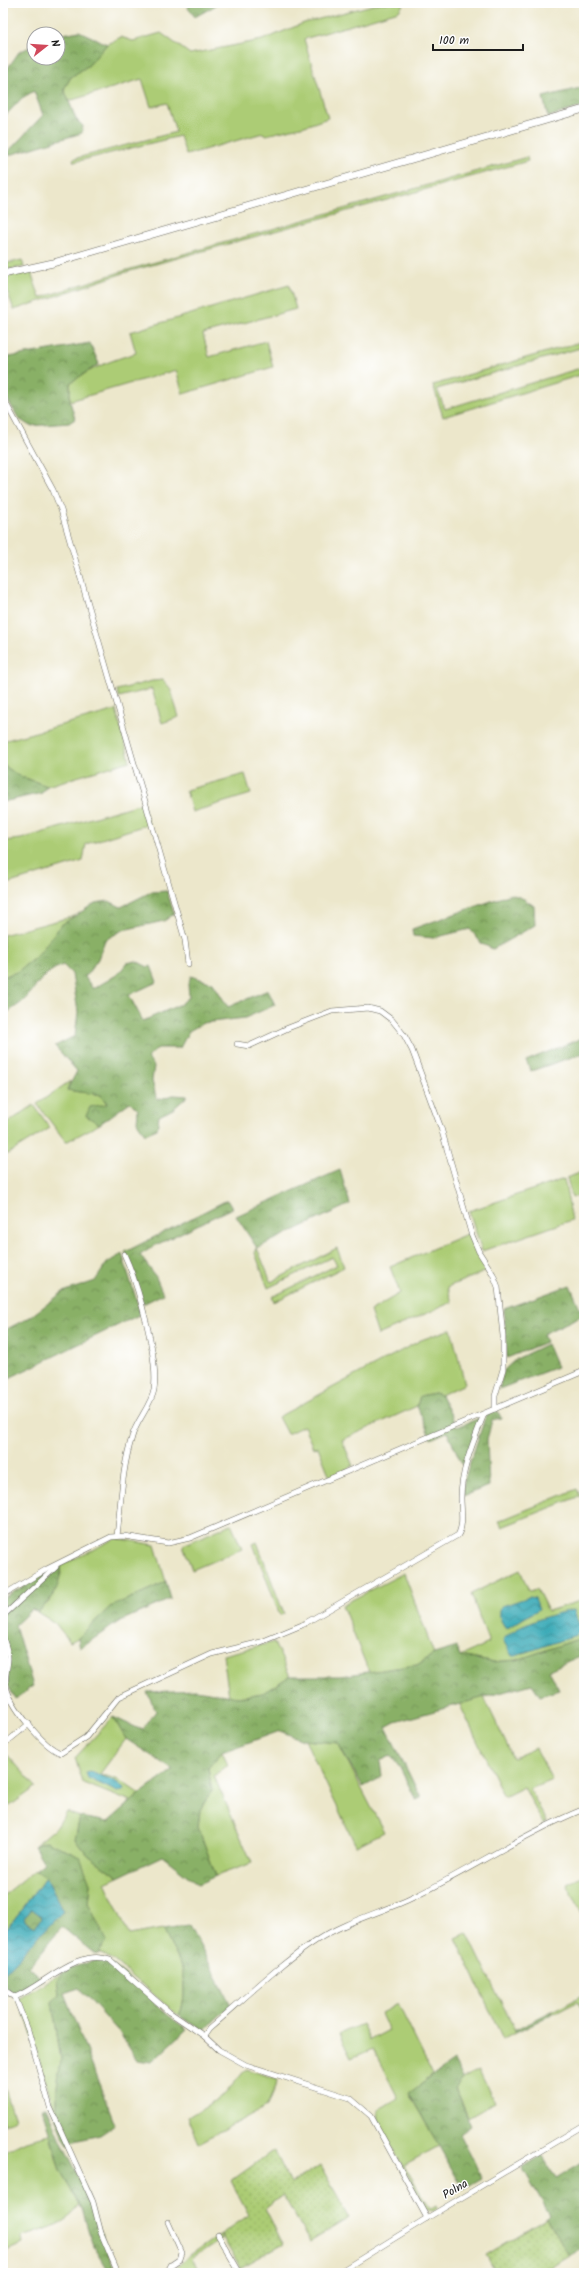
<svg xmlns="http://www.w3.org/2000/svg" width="587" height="2276" viewBox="0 0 587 2276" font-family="Kalam,sans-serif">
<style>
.grass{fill:#accc74;stroke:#647448}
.forest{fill:url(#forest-crowns);stroke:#526641}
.park{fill:url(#park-dots);stroke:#647448}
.water{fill:url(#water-waves);stroke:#2b636a;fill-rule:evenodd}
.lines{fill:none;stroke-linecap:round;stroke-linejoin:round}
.street-casing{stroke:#656359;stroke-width:6}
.secondary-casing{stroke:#656359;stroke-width:8}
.street{stroke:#fff;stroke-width:5}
.secondary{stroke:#fff;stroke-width:7}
.labels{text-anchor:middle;stroke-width:3;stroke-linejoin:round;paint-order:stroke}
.street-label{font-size:12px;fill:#1c1c1c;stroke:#fff}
</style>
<defs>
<pattern id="forest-crowns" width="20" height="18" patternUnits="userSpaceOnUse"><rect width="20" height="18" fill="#89b066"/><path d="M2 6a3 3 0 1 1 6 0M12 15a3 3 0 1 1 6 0" fill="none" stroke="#6f8e53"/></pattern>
<pattern id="park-dots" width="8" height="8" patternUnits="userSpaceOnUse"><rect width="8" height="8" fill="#accc74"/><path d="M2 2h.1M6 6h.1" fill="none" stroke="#93af64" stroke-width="1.8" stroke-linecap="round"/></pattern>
<pattern id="water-waves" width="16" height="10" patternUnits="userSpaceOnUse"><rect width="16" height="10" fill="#3aaab7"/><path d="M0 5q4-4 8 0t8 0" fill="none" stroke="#308a94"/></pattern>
</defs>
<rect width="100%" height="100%" fill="#fff"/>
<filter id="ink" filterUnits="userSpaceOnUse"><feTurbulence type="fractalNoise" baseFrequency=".025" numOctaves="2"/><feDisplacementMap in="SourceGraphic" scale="8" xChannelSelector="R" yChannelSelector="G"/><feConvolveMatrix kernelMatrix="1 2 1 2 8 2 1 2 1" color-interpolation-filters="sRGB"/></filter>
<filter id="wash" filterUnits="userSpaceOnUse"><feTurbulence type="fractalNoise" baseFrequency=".012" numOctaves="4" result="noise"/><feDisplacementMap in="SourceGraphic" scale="16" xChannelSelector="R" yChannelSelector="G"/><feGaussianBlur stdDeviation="0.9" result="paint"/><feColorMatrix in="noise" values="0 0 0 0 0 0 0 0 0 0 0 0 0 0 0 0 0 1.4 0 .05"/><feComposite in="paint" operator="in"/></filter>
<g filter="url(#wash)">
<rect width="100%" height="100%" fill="#ece7cb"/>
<!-- grass -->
<g class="grass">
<polygon points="380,3 404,3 399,11 304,39 328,118 305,126 266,135 263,133 186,155 180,136 74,162 73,159 176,132 167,103 151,107 142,79 69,101 64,89 71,77 89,65 107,44 121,37 133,41 161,33 190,54 262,40 304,23"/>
<polygon points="527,157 528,161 127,272 14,310 3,279 3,277 31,272 40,298 120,272"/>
<polygon points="22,260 24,267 3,270 3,264"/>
<path d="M289,285L296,309L203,334L209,357L266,341L273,367L183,394L176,370L70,401V383C91,368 112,360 136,353L130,332Z"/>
<polygon points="584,341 584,347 437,389 445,409 584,367 584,374 443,417 433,385"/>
<polygon points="163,680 170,688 179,717 162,723 152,689 119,697 117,690 152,681"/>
<polygon points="116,710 130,761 47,786 17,775 5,766 3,767 3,741"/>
<polygon points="245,774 251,794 192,812 186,790"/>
<polygon points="142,803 149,824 86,844 83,861 3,885 3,841 21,839"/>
<polygon points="82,914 61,925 37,956 17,972 3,977 3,935"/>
<polygon points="70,1081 67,1090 101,1095 107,1104 86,1116 100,1124 66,1142 37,1104"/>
<polygon points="34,1105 50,1128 3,1157 3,1126"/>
<polygon points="584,1171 584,1193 572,1198 567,1178"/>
<polygon points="564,1179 572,1220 482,1251 469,1211"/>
<polygon points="469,1233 487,1271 447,1287 452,1302 378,1335 370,1311 400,1293 390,1267"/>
<polygon points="257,1248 271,1282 337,1248 344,1267 274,1302 272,1297 337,1265 332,1257 268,1288 255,1253"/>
<polygon points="451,1329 465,1384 441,1395 435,1393 420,1396 417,1406 342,1440 353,1466 330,1477 318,1447 313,1448 304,1426 287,1434 278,1417 421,1340"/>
<polygon points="577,1489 580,1496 502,1527 499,1521"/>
<polygon points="231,1524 242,1549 192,1570 183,1545"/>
<polygon points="116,1538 155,1545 166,1582 110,1607 78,1638 70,1642 55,1623 37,1612 49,1602 61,1574 60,1566"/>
<polygon points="257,1542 284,1614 280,1615 253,1544"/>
<polygon points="520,1570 529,1591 537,1589 548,1611 580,1601 584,1596 584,1635 578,1639 517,1660 491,1662 460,1656 489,1643 471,1594"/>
<polygon points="404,1573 434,1654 417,1665 369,1672 342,1605"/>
<polygon points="274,1642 290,1676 263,1693 238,1697 229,1696 223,1655"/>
<polygon points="484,1697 513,1758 536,1748 552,1780 530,1789 547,1822 543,1824 524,1787 504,1797 459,1703"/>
<polygon points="113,1717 126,1739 100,1774 119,1780 140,1794 131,1802 83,1783 75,1758"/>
<polygon points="305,1740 338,1743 384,1832 356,1846"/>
<polygon points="3,1750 36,1787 3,1811"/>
<polygon points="222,1752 228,1765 214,1776 252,1863 216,1876 198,1827 200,1810 212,1790 208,1768"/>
<path d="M66,1812L80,1817L75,1839L88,1855L118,1877L105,1883L129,1935L164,1929C168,1943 176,1953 180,1964C185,1980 186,2001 179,2016L113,1960L100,1953L101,1948L94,1917L88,1903L90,1883L61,1849L46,1841L34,1846L57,1827Z"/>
<polygon points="35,1870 46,1877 3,1934 3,1896"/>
<polygon points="584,1876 584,1918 567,1884"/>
<polygon points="467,1933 516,2032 503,2039 456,1938"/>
<polygon points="65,1970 57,1979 59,1994 52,2002 61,2060 57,2087 57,2119 28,2023 18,1999"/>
<polygon points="584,1994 584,2012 577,2001 552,2014 552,2011"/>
<polygon points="398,2004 433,2075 409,2094 439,2146 404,2165 430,2208 437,2205 438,2208 434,2211 427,2210 379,2124 378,2110 398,2098 373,2049 351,2058 339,2034 362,2024 370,2040 389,2030 381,2013"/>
<polygon points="246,2069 278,2079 267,2106 199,2143 188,2117 225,2094"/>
<polygon points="479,2070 494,2102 468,2117 455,2087 463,2078"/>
<polygon points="4,2086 15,2119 3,2125 3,2087"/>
<path d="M50,2135L60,2171L80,2205C66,2226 44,2229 22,2237L23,2244L3,2252V2152L26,2141Z"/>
<polygon points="221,2234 221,2239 192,2258 200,2273 170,2273 190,2255"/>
</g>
<!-- forest -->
<g class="forest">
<polygon points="190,3 220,3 195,17 188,8"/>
<polygon points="79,31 107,44 89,65 71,77 64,89 76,119 83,126 82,133 3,157 43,115 34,91 22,98 3,118 3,75 19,52 34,45 34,58 58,58 58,35"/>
<polygon points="584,87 584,106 548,117 543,97"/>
<polygon points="90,343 99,364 70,383 70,401 75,419 69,423 30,426 19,419 3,392 3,358"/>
<polygon points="5,766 17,775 47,786 42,793 3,802 3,767"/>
<path d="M167,891L174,914L164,921L123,930L105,940L98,959L85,977L93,989L118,974L127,963L136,961L148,967L151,966L157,982L129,995L143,1021L181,1004L189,997L188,984L191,976L213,983L228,1007L268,990L275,1005L245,1018L203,1023L189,1031L180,1048H158L147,1058L154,1066L152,1081L157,1100L173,1095L188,1096L173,1109L159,1116L157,1129L145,1134L137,1122L138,1110L130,1102L100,1124L86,1116L90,1107L107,1104L101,1095L67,1090L77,1071L55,1046L75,1036L78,1012L72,974L63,965C38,975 38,988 21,1003C16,1007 10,1010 5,1014L3,1012V977L17,972L37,956L61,925L95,903L109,901L121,907L151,892Z"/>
<polygon points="511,894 524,899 534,906 535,925 493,949 482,944 470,929 433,938 413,936 412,929"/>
<polygon points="584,1037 584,1053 531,1071 526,1061"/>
<polygon points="340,1170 350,1204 257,1248 236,1216"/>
<polygon points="227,1200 232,1208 156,1245 140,1255 156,1277 163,1294 143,1304 131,1262 125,1252"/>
<polygon points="122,1254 141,1314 3,1381 3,1331 30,1317 63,1292 95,1281 107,1263"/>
<polygon points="570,1285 583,1315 543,1334 546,1342 507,1358 504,1309"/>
<polygon points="547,1344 557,1367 499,1389 504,1370 516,1359"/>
<polygon points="435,1393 441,1395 457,1427 480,1418 464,1468 447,1432 431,1439 417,1406 420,1396"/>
<polygon points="498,1411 501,1418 492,1420 487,1440 489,1486 463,1496 464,1481 486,1415"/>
<path d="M60,1566C62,1585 52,1600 37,1612L32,1609L15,1625L33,1686L15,1699L8,1685V1667L3,1640V1598Z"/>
<polygon points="166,1582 171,1599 120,1621 80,1648 78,1638 110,1607"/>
<polygon points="584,1635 584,1664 580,1656 549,1670 559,1690 540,1696 532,1684 395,1722 386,1727 421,1798 416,1800 400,1768 391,1756 380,1761 382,1777 363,1787 338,1743 303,1740 280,1731 222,1752 208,1768 212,1790 200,1810 198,1827 216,1876 198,1884 162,1856 118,1877 88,1855 75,1839 80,1817 108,1822 140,1794 173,1770 126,1739 113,1717 142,1730 156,1711 147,1692 196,1690 238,1697 263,1693 290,1676 340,1676 417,1665 434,1654 457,1647 460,1656 491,1662 517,1660 578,1639"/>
<polygon points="46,1841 80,1857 90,1883 88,1903 107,1941 101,1948 100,1953 96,1955 62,1927 29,1967 43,1979 15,1995 3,1985 3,1974 62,1911 46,1877 35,1870 44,1863 34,1846"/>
<polygon points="32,1909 40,1915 41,1919 34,1927 26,1922 24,1918"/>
<path d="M189,1925L231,2005L203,2031L179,2016C186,2001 185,1980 180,1964C176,1953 168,1943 164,1929Z"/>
<path d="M100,1959C125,1969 143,1992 162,2010C170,2017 178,2023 187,2029L152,2062L137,2060L119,2032L79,1988L64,1993L115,2125L100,2135L71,2142L68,2146L57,2119V2087L61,2060L52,2002L59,1994L57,1979L65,1970Z"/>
<polygon points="552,2011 552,2014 516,2032 514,2030"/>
<polygon points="454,2061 463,2078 455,2088 471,2126 460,2134 482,2178 463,2189 409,2093"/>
<polygon points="43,2107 47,2107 65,2149 82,2182 116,2273 110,2273 92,2243 82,2209 60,2171"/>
<polygon points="542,2155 556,2179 584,2162 584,2247 569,2256 547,2218 550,2215 522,2167"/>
</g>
<!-- park -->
<g class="park">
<polygon points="274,2150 291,2184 320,2165 350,2218 310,2242 283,2195 265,2208 283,2244 240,2268 221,2234 249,2215 231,2181"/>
<polygon points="547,2218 569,2256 542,2273 496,2273 486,2255"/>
</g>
<!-- water -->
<g class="water">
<path d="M529,1597L535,1598L539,1609L506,1629C501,1621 497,1615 502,1606Z"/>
<path d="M574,1610L581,1630L576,1635L516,1656H512L503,1640C513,1626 557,1612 574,1610Z"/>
<polygon points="91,1772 115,1781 124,1788 123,1791 117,1792 88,1778 86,1773"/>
<path d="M46,1877L63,1911L4,1973L3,1934ZM32,1909L40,1915L41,1919L34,1927L26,1922L24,1918Z"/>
</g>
</g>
<g filter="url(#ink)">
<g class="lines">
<!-- street casing -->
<g class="street-casing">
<g id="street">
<polyline points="3,398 53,490 61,510 185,940 188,964"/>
<polyline points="237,1044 249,1046 288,1028 332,1011 368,1008 380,1011 392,1020 404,1035 412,1050 441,1128 471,1233 479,1252 493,1274 498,1287 503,1336 503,1369 495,1396 495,1409"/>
<path d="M117,1536C121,1503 122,1468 132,1437C136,1421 151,1406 154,1390C159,1359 138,1284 124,1254"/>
<polyline points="3,1595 47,1569 111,1537 124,1536 168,1543 190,1538 584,1371"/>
<polyline points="3,1616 56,1567"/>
<path d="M3,1637C5,1644 8,1651 8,1658C8,1667 4,1677 6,1686C10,1705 43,1747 61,1753L86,1737L119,1697L212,1654L261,1642L302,1625L458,1535C464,1525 461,1510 461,1498C461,1470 474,1440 484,1414"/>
<polyline points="3,1745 29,1724"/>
<path d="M3,1989L15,1997C43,1986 78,1947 110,1960L169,2012L204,2036L219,2050L246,2065L350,2098L371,2116L427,2218"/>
<polyline points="15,1997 28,2030 50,2107 93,2202 101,2233 118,2273"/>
<path d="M204,2036L209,2029C244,1999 278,1965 317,1940C346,1921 383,1912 414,1897C471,1869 525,1833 584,1809"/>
<polyline points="218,2235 240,2273"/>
<polyline points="167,2273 171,2265 180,2259 182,2253 168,2222"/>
<polyline points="338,2273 427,2218 584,2125"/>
</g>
</g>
<!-- secondary casing -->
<g class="secondary-casing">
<polyline id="secondary" points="3,274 53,263 584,109"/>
</g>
<!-- street -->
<use href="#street" class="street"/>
<!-- secondary -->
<use href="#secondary" class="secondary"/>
</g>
</g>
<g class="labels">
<!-- street labels -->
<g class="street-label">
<text transform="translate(455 2189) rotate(-31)" y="4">Polna</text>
</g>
</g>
<!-- margin -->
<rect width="587" height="2276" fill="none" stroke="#fff" stroke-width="16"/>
<!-- north arrow -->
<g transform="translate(46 46) rotate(73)"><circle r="19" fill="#ffffff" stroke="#a4a4a4"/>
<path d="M0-3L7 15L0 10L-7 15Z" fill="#d1495b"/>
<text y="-6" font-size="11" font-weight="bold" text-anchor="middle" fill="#1c1c1c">N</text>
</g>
<!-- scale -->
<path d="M433 44v6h90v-6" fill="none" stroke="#1c1c1c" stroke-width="2"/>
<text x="439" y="44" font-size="12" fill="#1c1c1c" stroke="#ffffff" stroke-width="3" paint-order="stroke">100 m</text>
</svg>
